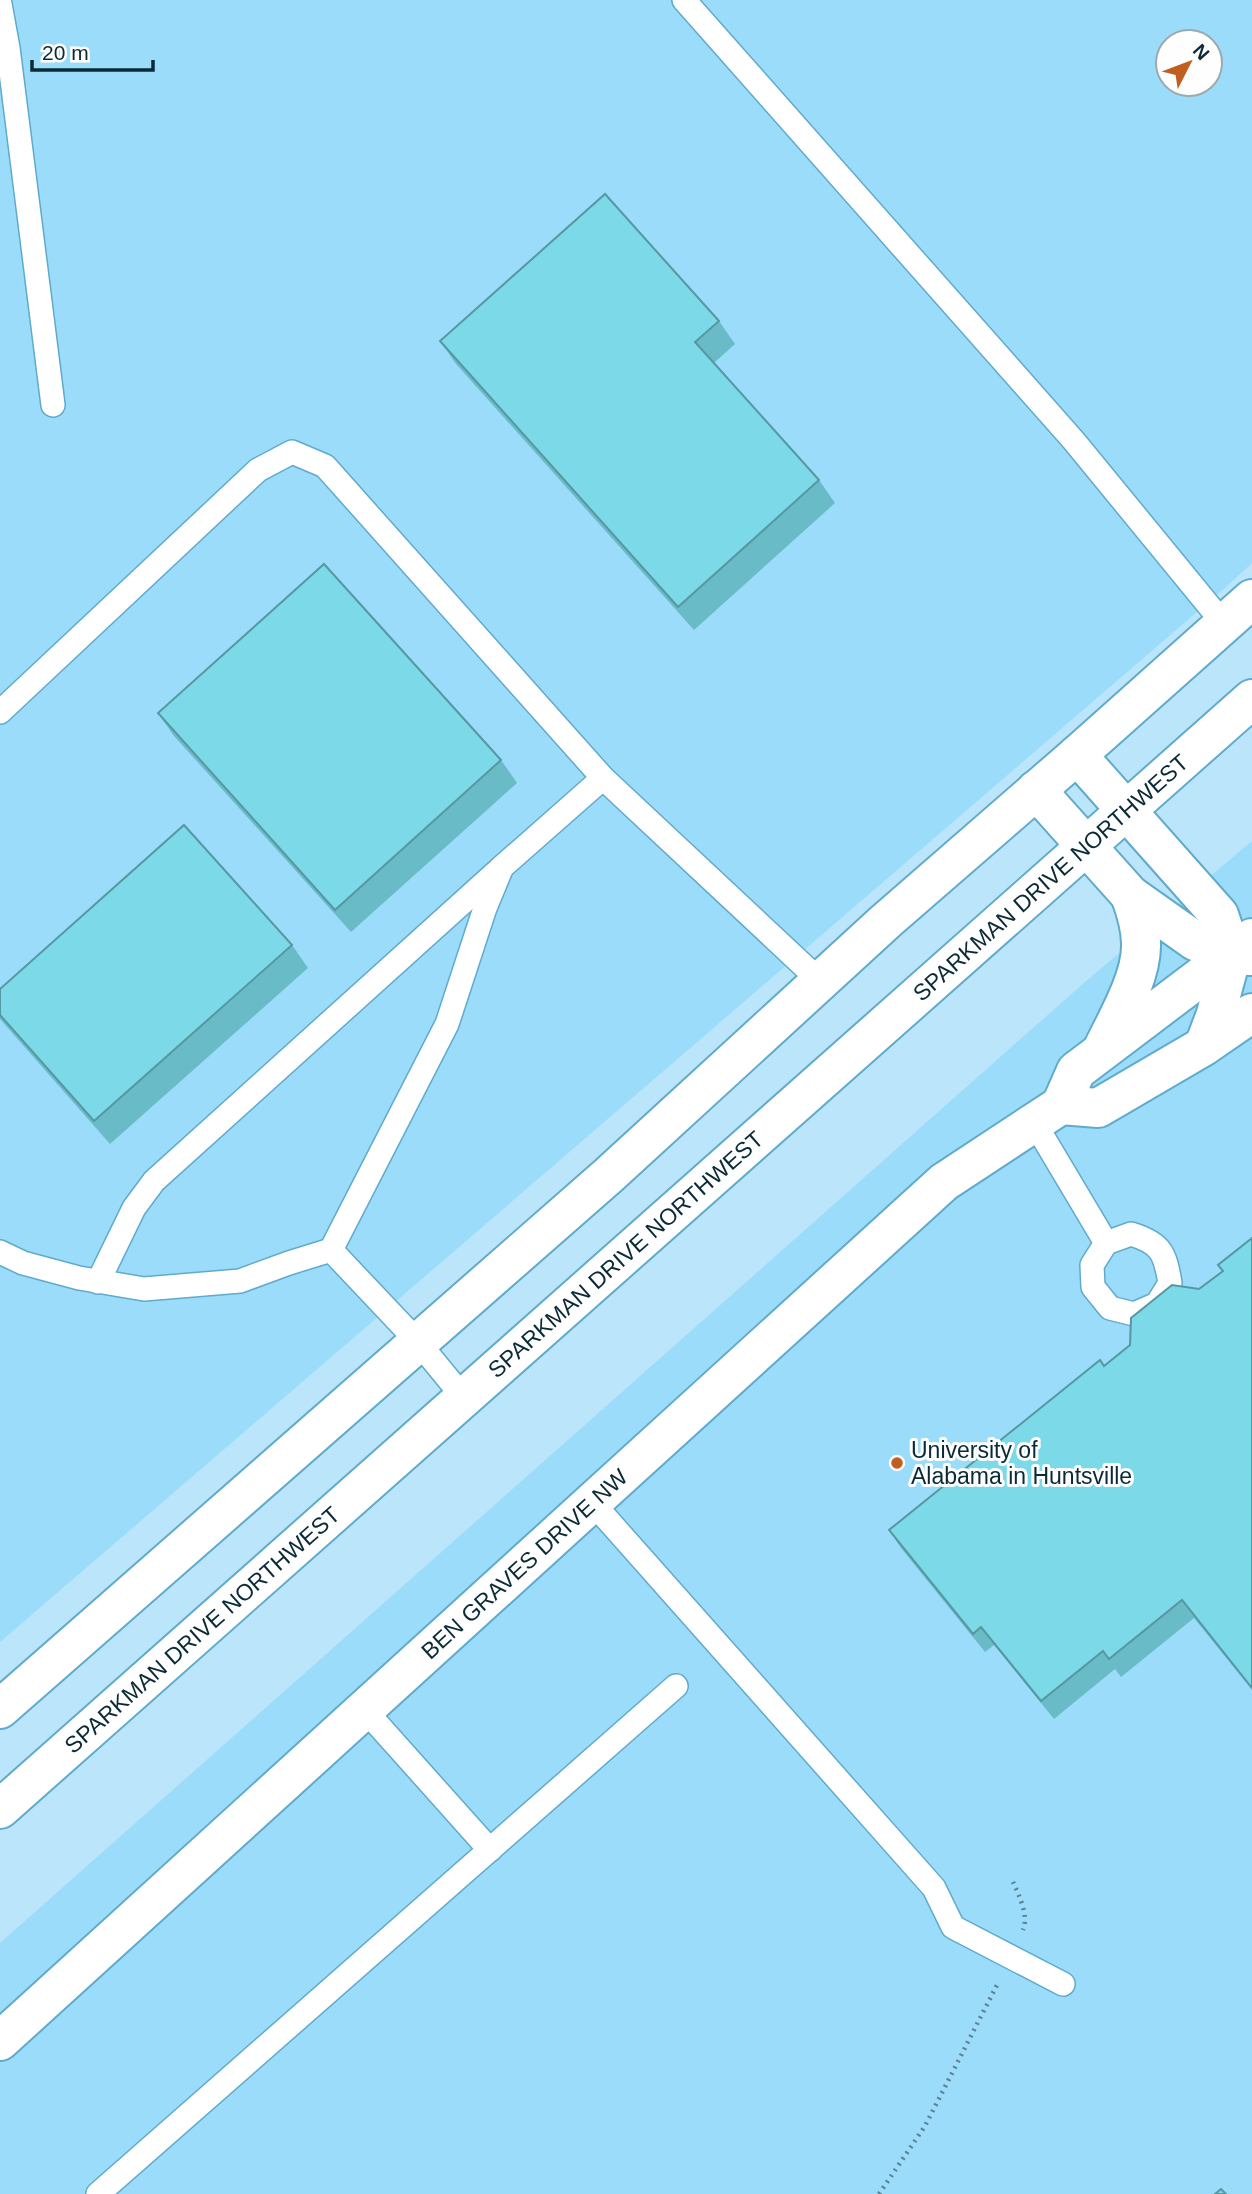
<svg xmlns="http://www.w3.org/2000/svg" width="1252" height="2194" viewBox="0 0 1252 2194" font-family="Helvetica,sans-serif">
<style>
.built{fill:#9bdcfb;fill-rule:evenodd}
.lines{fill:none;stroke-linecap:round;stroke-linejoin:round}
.lane-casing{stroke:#60aacc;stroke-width:26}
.street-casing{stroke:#60aacc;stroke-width:42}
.secondary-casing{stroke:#60aacc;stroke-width:42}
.path{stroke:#5c8191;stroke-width:4.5;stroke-dasharray:2 5;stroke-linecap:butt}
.lane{stroke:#fff;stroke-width:23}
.street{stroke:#fff;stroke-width:38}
.secondary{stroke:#fff;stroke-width:38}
.wall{fill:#6abbc8}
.building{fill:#7bd9e8;stroke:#5698a2;stroke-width:2}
.poi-dot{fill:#c05f1f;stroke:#fefefe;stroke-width:2.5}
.labels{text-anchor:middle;stroke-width:6;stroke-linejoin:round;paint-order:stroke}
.street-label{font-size:23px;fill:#0a2a37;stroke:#fefefe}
.poi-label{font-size:23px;fill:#0a2a37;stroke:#fefefe;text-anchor:start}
</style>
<rect width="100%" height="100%" fill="#bae5fa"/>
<!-- built -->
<g class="built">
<path d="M0,0H1252V563L1226,587L0,1642ZM1168,42H1210V84H1168Z"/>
<polygon points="1252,841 1252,2194 0,2194 0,1943 1085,982"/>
</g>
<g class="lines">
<!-- lane casing -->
<g class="lane-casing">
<g id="lane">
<polyline points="684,0 1074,441 1224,624"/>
<polyline points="0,4 8,48 53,405"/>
<polyline points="0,712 258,470 292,452 325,466 603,778 820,981"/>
<polyline points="1034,1122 1106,1243"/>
<path d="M1131,1234C1161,1243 1165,1253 1170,1283L1157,1304L1134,1314L1110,1308L1093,1287L1092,1265L1106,1243Z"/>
<polyline points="331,1250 447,1024 485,908 502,867 603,778"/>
<polyline points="0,1252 23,1263 79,1278 144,1289 240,1281 289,1263 331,1250 418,1342 464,1398"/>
<polyline points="98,1282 134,1208 154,1181 502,867"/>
<polyline points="591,1501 934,1888 953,1927 1063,1984"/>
<polyline points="364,1709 490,1850"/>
<polyline points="98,2194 676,1686"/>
</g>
</g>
<!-- street casing -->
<g class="street-casing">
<g id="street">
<polyline points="1077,755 1219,915 1232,954 1216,1014 1204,1046"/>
<polyline points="1036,790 1130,895 1195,941 1232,954 1250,956"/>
<path d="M1103,1048C1117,1019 1142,977 1141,944C1141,927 1136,911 1130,895"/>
<polyline points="1061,1105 1098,1108 1204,1046 1252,1013"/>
<path id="s1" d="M0,2041L944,1182L1061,1105L1076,1071L1252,938"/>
</g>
</g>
<!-- secondary casing -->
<g class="secondary-casing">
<g id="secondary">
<polyline points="0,1709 609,1175 886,921 1077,755 1252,599"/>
<path id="s2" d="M0,1809L1252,699"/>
</g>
</g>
<!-- path -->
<g class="path">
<path d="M1013,1882C1019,1896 1029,1915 1023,1930"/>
<polyline points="879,2194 925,2126 997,1985"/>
</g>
<!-- lane -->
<use href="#lane" class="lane"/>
<!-- street -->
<use href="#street" class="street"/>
<!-- secondary -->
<use href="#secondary" class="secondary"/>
</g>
<!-- wall -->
<g class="wall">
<polygon points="719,321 735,344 714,363 819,480 835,503 694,630 456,364 440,341"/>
<polygon points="158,713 501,760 517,783 351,932 174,736"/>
<polygon points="292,945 308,968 110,1144 0,1019 0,989"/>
<polygon points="1252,1238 1252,1690 1194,1618 1121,1677 1115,1669 1054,1719 994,1645 985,1652 901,1548 889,1530 1104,1366 1223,1271"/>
</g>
<!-- building -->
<g class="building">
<polygon points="605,194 719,321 695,342 819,480 678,607 440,341"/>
<polygon points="324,564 501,760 335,910 158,713"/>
<polygon points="184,825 292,945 94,1121 0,1015 0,989"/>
<polygon points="1252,1238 1252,1688 1182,1600 1109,1659 1103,1651 1041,1701 981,1627 973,1634 889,1530 1100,1360 1104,1366 1130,1345 1131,1318 1172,1285 1199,1289 1223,1271 1218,1265"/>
<polygon points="1221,2189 1226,2194 1215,2194"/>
</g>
<!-- markers -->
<circle class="poi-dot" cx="897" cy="1463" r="7"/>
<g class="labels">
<!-- street labels -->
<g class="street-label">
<text dy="8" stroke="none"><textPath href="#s2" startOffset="1404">SPARKMAN DRIVE NORTHWEST</textPath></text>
<text dy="8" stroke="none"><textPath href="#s2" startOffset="836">SPARKMAN DRIVE NORTHWEST</textPath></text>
<text dy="8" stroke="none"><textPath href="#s1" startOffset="709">BEN GRAVES DRIVE NW</textPath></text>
<text dy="8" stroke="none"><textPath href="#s2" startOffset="270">SPARKMAN DRIVE NORTHWEST</textPath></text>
</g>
<!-- poi labels -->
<g class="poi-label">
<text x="911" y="1458">University of<tspan x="911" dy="26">Alabama in Huntsville</tspan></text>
</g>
</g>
<!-- north arrow -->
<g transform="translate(1189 63) rotate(48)"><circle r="33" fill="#fefefe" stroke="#9ca9ae" stroke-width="2"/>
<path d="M0-5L12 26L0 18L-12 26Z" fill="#c05f1f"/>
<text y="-10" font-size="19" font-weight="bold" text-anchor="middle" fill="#0a2a37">N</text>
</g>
<!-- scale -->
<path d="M32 60v10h121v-10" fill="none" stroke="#0a2a37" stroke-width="3.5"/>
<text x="42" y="60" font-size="21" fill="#0a2a37" stroke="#fefefe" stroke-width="5" paint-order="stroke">20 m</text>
</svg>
